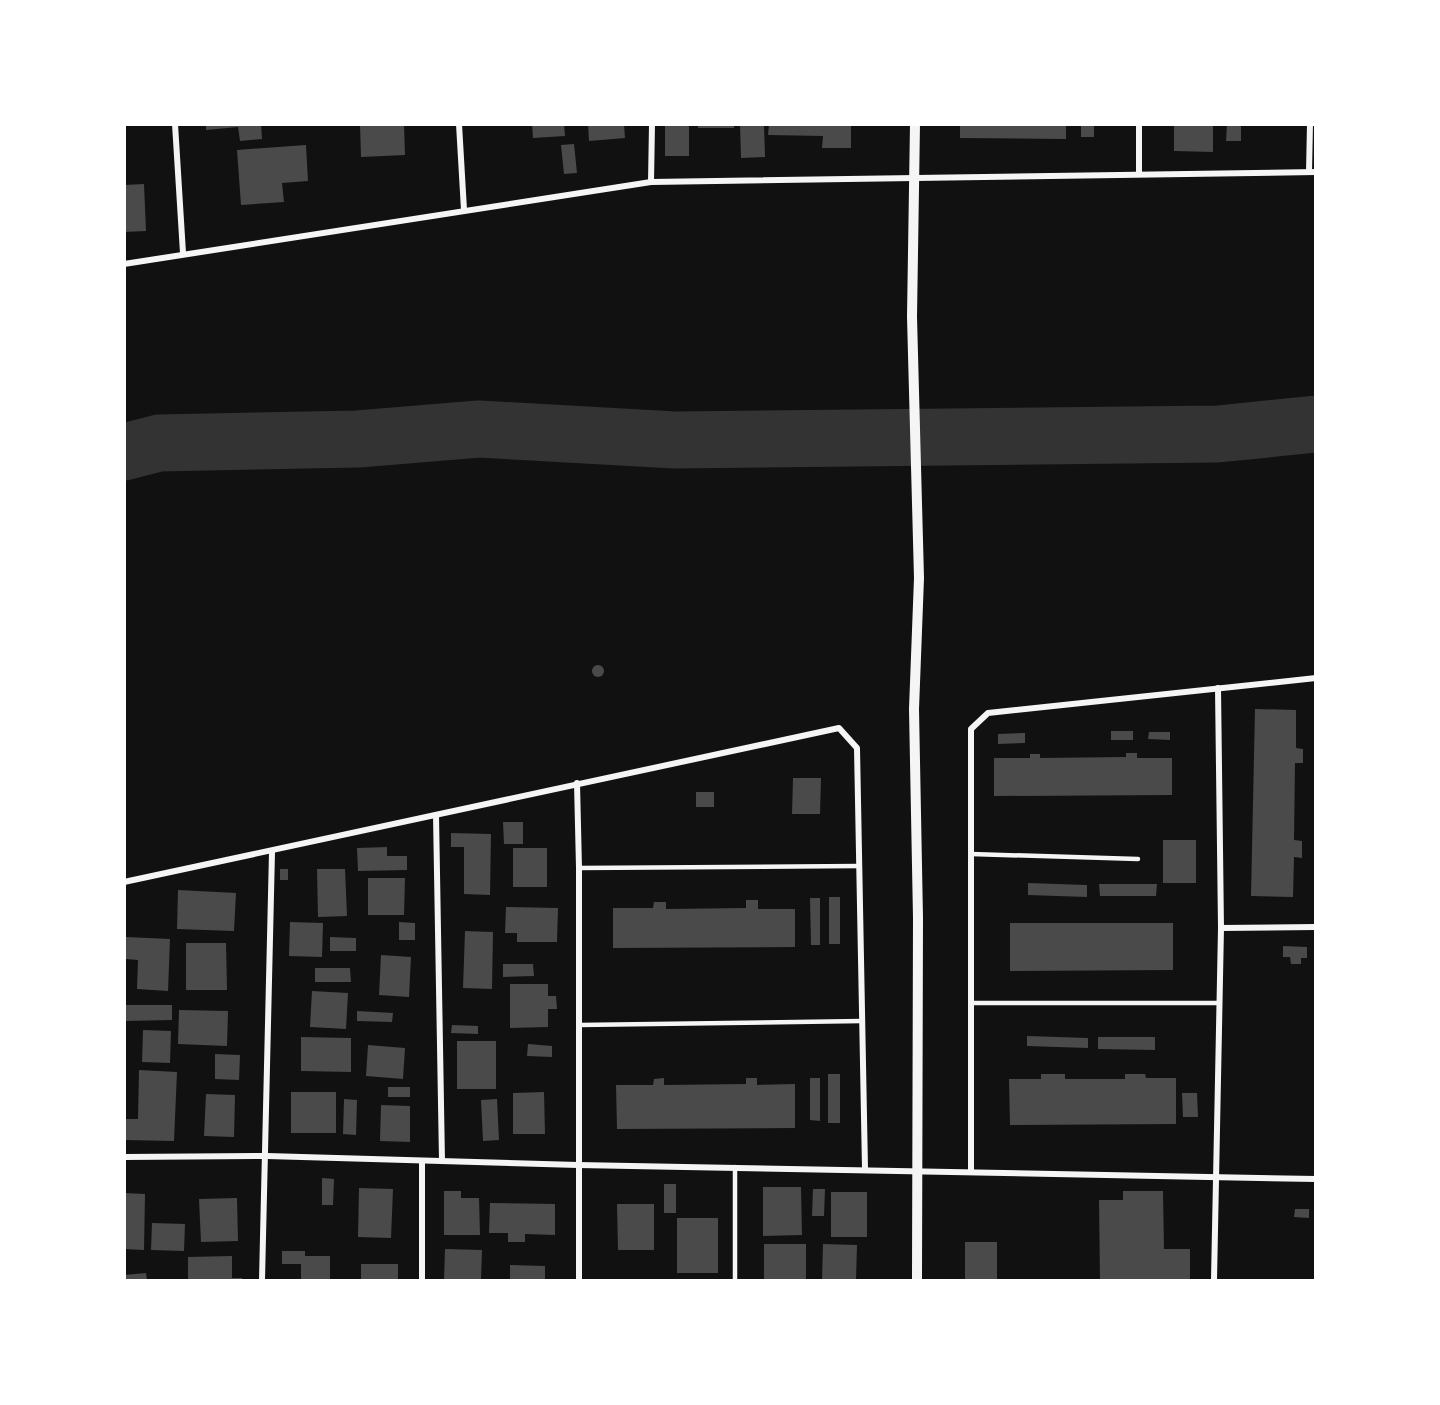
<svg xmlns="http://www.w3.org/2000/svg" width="1440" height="1405" viewBox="0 0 1440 1405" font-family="'PT Sans Narrow',sans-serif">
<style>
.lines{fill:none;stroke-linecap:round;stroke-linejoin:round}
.river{stroke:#333;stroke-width:57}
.building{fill:#4a4a4a}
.service{stroke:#f5f5f5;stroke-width:4.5}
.minor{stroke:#f5f5f5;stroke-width:6}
.tertiary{stroke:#f5f5f5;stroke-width:10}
</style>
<rect width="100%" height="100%" fill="#111"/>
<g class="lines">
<!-- river -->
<polyline class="river" points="124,452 159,443 358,439 479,429 675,440 1218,434 1316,424"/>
</g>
<!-- building -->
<g class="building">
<polygon points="206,124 261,124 262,139 240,141 238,127 206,130"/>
<polygon points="360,124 404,124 405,155 361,157"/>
<polygon points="532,124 564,124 565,136 533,138"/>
<polygon points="588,124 624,124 625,138 589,141"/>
<rect x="665" y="124" width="24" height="32"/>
<rect x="698" y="124" width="36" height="4"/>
<polygon points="740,124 764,124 765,157 741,158"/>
<polygon points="769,124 851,124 851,148 822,148 823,136 768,135"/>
<polygon points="960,124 1066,124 1066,139 960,138"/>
<rect x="1081" y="124" width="13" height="13"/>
<polygon points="1174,124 1213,124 1213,152 1174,151"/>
<polygon points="1227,124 1241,124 1241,141 1226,141"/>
<polygon points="574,144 577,173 564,174 561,145"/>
<polygon points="306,145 308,181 282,183 284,202 241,205 237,150"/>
<polygon points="144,184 146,231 124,232 124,185"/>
<circle cx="598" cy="671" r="6"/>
<polygon points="1255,709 1296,710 1296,748 1303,749 1303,763 1295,763 1294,840 1302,841 1302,858 1294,857 1293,897 1251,896"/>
<rect x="1111" y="731" width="22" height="9"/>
<polygon points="1149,732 1170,732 1170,740 1148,739"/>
<polygon points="1025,733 1025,743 998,744 998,734"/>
<polygon points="1126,753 1137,753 1137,758 1172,758 1172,795 994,796 994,758 1030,758 1030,754 1040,754 1040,758 1126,757"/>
<polygon points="793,778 821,778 820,814 792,814"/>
<rect x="696" y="792" width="18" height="15"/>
<polygon points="503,822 523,822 523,844 504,844"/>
<polygon points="451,833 491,834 490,895 464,894 464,847 451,847"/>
<rect x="1163" y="840" width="33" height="43"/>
<polygon points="387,847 387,856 407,856 407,870 358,871 357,848"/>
<rect x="513" y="848" width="34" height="39"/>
<rect x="280" y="869" width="8" height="11"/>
<polygon points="317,869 345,869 347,916 318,917"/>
<polygon points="368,878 405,878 404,915 368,915"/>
<polygon points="1028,883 1087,885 1087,897 1028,895"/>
<polygon points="1099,884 1157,884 1156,896 1100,896"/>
<polygon points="178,890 236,893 234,931 177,929"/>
<rect x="829" y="897" width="11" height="47"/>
<polygon points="810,898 820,898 820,945 811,945"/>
<polygon points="746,900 758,900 758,909 795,909 795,947 613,948 613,908 653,908 654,902 666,902 666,909 746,908"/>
<polygon points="506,907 558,908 557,942 517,942 517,933 505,933"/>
<polygon points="290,922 323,923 322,957 289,956"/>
<polygon points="399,922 415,923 415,940 399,940"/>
<polygon points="1010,923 1173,923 1173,970 1010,971"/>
<polygon points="465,931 493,932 492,989 463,988"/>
<polygon points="126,937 170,939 168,991 137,989 138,960 126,959"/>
<polygon points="330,937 356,938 356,951 330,951"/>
<polygon points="186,943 226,943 227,990 186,990"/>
<polygon points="1283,946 1307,947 1307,958 1301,958 1301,964 1291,964 1290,957 1283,957"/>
<polygon points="381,955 411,957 409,997 379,995"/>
<polygon points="503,964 533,964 534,976 503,977"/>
<polygon points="315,968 350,968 351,982 315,982"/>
<polygon points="510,984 548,984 548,996 556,996 557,1009 548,1009 548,1027 510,1028"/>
<polygon points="312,991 348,993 346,1029 310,1027"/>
<polygon points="124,1005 172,1005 172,1020 124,1021"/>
<polygon points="179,1010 228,1011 227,1046 178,1044"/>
<polygon points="357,1011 393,1013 392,1022 357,1021"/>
<polygon points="452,1025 478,1026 478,1034 451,1033"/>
<polygon points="143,1030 171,1031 170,1063 142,1062"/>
<polygon points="1027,1036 1088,1038 1088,1048 1027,1046"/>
<polygon points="301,1037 351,1038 351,1072 301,1071"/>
<polygon points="1098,1037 1155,1037 1155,1050 1098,1049"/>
<rect x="457" y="1041" width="39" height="48"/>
<polygon points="528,1044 552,1046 552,1057 527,1056"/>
<polygon points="368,1045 405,1048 403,1079 366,1076"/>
<polygon points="215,1054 240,1055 239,1080 215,1079"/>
<polygon points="139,1070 177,1072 174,1141 124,1140 124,1119 138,1119"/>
<rect x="828" y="1074" width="12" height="49"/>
<polygon points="1041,1074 1065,1074 1065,1079 1125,1079 1125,1074 1145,1074 1146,1078 1176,1078 1176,1124 1010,1125 1009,1079 1041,1079"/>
<polygon points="664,1078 664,1085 746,1084 746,1078 757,1078 757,1085 795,1084 795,1128 617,1129 616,1085 653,1085 654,1079"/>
<polygon points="810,1078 820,1078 820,1121 810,1120"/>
<rect x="388" y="1087" width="22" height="10"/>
<rect x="291" y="1092" width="45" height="41"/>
<polygon points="544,1092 545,1134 513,1134 513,1093"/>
<polygon points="1182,1093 1197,1093 1198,1117 1183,1117"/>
<polygon points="206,1094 235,1095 234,1137 204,1136"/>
<polygon points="344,1099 357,1100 356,1135 343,1134"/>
<polygon points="497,1099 499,1140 483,1141 481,1100"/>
<polygon points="381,1105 410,1106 410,1142 380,1141"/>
<polygon points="322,1178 334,1179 333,1205 322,1205"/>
<rect x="664" y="1184" width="12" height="29"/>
<polygon points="763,1187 801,1187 802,1235 763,1236"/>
<polygon points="359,1188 393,1189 391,1238 358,1237"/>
<polygon points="813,1189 825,1189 824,1216 812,1216"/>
<polygon points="444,1191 461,1191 461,1198 479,1198 480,1235 444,1235"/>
<polygon points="1123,1191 1163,1191 1164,1249 1190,1249 1190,1280 1100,1280 1099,1200 1123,1200"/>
<rect x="831" y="1192" width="36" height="45"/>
<polygon points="124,1193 145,1194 144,1250 124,1249"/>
<polygon points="237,1198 238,1241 201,1242 199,1199"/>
<polygon points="490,1203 555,1204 555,1235 525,1234 525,1242 508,1242 508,1233 489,1233"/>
<polygon points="617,1204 654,1204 654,1250 618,1250"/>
<polygon points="1295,1209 1309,1209 1309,1218 1294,1217"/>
<rect x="677" y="1218" width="41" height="55"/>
<polygon points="152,1223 185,1224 184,1251 151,1250"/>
<rect x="965" y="1242" width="32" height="38"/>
<rect x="764" y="1244" width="42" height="36"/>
<polygon points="823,1244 857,1245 856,1280 822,1280"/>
<polygon points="445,1249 482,1250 481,1280 444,1280"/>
<polygon points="282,1251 305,1251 305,1256 330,1256 330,1280 301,1280 301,1264 282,1264"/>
<polygon points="232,1256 232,1278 242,1278 242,1280 188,1280 188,1257"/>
<rect x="361" y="1264" width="37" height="16"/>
<polygon points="510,1265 545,1266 545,1280 510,1280"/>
<polygon points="146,1273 147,1280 124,1280 124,1275"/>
</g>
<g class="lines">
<!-- service -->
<g class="service">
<polyline points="971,854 1138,859"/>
<polyline points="579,868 859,866"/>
<polyline points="971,1003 1219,1003"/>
<polyline points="579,1025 862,1021"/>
<polyline points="735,1280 735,1167"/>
</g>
<!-- minor -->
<g class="minor">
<polyline points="175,124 183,253"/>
<polyline points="459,124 464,210"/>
<polyline points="1309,172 1310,124"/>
<polyline points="1139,174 1139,124"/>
<polyline points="651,182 652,124"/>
<polyline points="124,264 651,182 1316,172"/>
<polyline points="577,783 579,868 579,1280"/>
<polyline points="436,815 442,1161"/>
<polyline points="124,882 839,728 857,748 865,1169"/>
<polyline points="1221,928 1316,927"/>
<polyline points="124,1157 267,1156 578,1165 1316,1179"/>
<polyline points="971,1171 971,729 988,713 1316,678"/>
<polyline points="262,1280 272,852"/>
<polyline points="422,1280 422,1161"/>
<polyline points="1214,1280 1221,928 1218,688"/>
</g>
<!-- tertiary -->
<polyline class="tertiary" points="915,124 912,317 919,578 914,709 918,918 917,1280"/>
</g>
<!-- border -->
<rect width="1440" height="1405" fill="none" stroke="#ffffff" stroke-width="252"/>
</svg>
